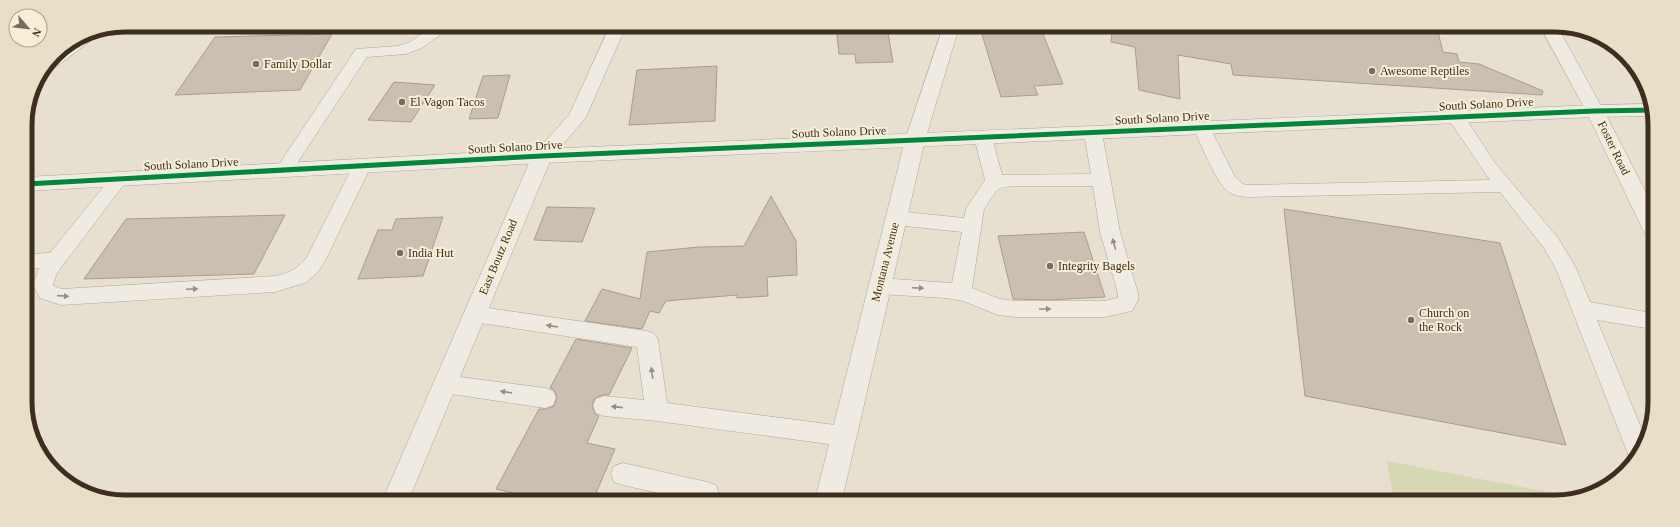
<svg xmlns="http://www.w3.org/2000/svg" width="1680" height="527" viewBox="0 0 1680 527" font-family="'Times New Roman',serif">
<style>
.green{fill:#d6d7b3}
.building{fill:#cbbfb2;stroke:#a89c90}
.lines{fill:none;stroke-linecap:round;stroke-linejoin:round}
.service-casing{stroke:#ada599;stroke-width:1}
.minor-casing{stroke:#ada599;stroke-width:1}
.tertiary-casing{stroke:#ada599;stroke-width:1}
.secondary-casing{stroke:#9c958a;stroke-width:1}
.service{fill:#efebe3;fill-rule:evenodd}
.minor{fill:#efebe3;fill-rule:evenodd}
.tertiary{fill:#efebe3;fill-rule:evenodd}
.secondary{fill:#efebe3;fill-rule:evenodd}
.cycleway-casing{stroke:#f7eed8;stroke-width:7}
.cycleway{stroke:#00873e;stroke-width:5}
.oneway{fill:#968c82}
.poi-dot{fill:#786c5e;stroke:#f7eed8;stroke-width:1.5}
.labels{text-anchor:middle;stroke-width:4;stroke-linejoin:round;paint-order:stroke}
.poi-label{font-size:12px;fill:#3d2e20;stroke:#f7eed8;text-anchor:start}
.street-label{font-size:12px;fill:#3d2e20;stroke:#f7eed8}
.rim{fill:none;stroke:#3d2e20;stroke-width:5}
</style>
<rect width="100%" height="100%" fill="#e7e0d1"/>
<!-- green -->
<polygon class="green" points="1387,461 1574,497 1562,502 1394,501"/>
<!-- building -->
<g class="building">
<polygon points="836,27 887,27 893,62 856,63 855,54 839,54"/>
<polygon points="1012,27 1037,27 1040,34 1043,34 1063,84 1034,86 1038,95 1001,97 980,28"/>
<polygon points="1173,27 1437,28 1443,52 1457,54 1459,62 1479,64 1543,91 1542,95 1233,75 1231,64 1178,55 1180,99 1139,90 1135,47 1111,42 1112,31 1173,29"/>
<polygon points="332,34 300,90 175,95 215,37"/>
<polygon points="717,66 715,121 629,125 637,70"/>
<polygon points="510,75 498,118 469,119 483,76"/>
<polygon points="394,82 435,85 411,122 368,120"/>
<polygon points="771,196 796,241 797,275 767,277 768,296 737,298 737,295 666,301 659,313 650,311 642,329 585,321 602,289 640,299 647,252 699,247 744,246"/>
<polygon points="547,207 595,208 582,242 534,240"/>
<polygon points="1284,209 1500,243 1566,445 1305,396"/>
<polygon points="285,215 254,274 84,279 126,219"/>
<polygon points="443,217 423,276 358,279 378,230 392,230 396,219"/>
<polygon points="1084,232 1105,297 1047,300 1013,299 998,236"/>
<polygon points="576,339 632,348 609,395 603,395 595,398 592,405 595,414 599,416 587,443 615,449 593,500 544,500 496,489 539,409 546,409 554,406 557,397 554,390 550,388"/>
</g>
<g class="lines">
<!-- service casing -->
<g class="service-casing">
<g id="service">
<polygon points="433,26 451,26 448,29 422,48 406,54 367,57 290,174 284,176 278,174 275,170 278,166 356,49 398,46 410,42"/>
<path d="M1456,112L1462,113L1495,163L1558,238L1576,268L1590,302L1652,313V329L1597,320L1646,440L1638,458L1634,462L1632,461L1628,454L1556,269L1544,248L1500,192L1247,197C1241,196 1234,196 1229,192C1215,182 1202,145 1193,128L1196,124L1202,122L1208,124L1235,177L1243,184L1247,185L1490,180L1447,117L1450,113Z"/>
<path d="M1093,127L1099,129L1102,133L1120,232L1138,293V300L1132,311L1104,317H1016L998,315L963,301L946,298L879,294L872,291L869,286L872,281L879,278L952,283L962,232L896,225L889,223L886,218L889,213L896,211L964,218L966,209L985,180L974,137L977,133L983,131L989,133L992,137L1002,175L1091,174L1084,133L1087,129ZM1013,186H1093L1100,232L1118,293V298L1104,301H1016L1000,299L972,288L984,209L996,191L1000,188Z"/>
<path d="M362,160L368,162L371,166L325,261L318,272L305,283L275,292L61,305L40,298L33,285L39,268H26V254L50,253L113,175L119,173L125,175L128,179L57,273L53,285L54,286L62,289L275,276C289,273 298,269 307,257L353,166L356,162Z"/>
<polygon points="474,306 647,331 655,334 658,340 667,403 843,426 851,429 855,436 851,443 843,446 657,421 604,416 596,413 593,406 596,399 604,396 644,400 637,347 474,322 467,320 464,314 467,308"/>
<polygon points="445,375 545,388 553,391 556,398 553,405 545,408 445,393 437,391 434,384 437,377"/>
<polygon points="623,463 707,482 716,485 719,493 716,500 689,500 623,485 614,482 611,474 614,466"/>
</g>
</g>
<!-- minor casing -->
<g class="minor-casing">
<g id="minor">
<polygon points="610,26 626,26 586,117 551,159 409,499 383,499 532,156 569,115"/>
<polygon points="943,27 959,27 925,140 842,500 815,500 905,140"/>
<polygon points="1541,28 1558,28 1604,111 1653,206 1653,235 1645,233 1642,228 1586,111"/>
</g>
</g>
<!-- tertiary casing -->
<g class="tertiary-casing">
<polygon id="tertiary" points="1652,104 1653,116 1595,117 542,163 26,191 26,177 542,149 1595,105"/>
</g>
<!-- secondary casing -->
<g class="secondary-casing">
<polygon id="secondary" points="98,30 99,32 97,36 52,70 43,71 54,54 87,32"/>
</g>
<!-- service -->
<use href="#service" class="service"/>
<!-- minor -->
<use href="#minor" class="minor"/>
<!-- tertiary -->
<use href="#tertiary" class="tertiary"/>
<!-- secondary -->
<use href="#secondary" class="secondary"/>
<!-- cycleway casing -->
<g class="cycleway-casing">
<polyline id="cycleway" points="26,184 542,156 1595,111 1653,110"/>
</g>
<!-- cycleway -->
<use href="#cycleway" class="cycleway"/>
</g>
<!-- one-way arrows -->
<defs><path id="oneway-solid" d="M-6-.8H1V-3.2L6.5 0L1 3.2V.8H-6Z"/></defs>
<g class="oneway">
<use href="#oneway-solid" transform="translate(1114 244) rotate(-106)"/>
<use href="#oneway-solid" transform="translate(918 288) rotate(3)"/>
<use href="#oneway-solid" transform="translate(192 289) rotate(-3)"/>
<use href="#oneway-solid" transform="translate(63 296) rotate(4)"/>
<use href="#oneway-solid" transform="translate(1045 309)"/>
<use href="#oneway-solid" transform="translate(552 326) rotate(-171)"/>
<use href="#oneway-solid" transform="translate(652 373) rotate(-98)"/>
<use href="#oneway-solid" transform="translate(506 392) rotate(-172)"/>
<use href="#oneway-solid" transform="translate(617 407) rotate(-174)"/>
</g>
<!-- markers -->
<g class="poi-dot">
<circle cx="256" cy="64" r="4"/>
<circle cx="1372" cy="71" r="4"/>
<circle cx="402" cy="102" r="4"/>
<circle cx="400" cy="253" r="4"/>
<circle cx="1050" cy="266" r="4"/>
<circle cx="1411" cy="320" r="4"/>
</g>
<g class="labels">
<!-- poi labels -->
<g class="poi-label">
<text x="264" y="68">Family Dollar</text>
<text x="1380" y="75">Awesome Reptiles</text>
<text x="410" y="106">El Vagon Tacos</text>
<text x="408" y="257">India Hut</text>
<text x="1058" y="270">Integrity Bagels</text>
<text x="1419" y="317">Church on<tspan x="1419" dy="14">the Rock</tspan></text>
</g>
<!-- street labels -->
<g class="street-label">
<text transform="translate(1486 104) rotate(-3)" y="4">South Solano Drive</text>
<text transform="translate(1162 118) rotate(-3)" y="4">South Solano Drive</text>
<text transform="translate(839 132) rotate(-2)" y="4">South Solano Drive</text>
<text transform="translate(515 147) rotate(-3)" y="4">South Solano Drive</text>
<text transform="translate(1614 148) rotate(64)" y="4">Foster Road</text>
<text transform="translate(191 164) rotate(-3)" y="4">South Solano Drive</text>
<text transform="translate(498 257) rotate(-67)" y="4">East Boutz Road</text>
<text transform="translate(885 262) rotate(-76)" y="4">Montana Avenue</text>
</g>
</g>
<!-- crop -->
<path d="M0 0H1680V527H0ZM125 32H1555A93 93 0 0 1 1648 125V402A93 93 0 0 1 1555 495H125A93 93 0 0 1 32 402V125A93 93 0 0 1 125 32Z" fill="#e8dfc9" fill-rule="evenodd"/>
<path class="rim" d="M125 32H1555A93 93 0 0 1 1648 125V402A93 93 0 0 1 1555 495H125A93 93 0 0 1 32 402V125A93 93 0 0 1 125 32Z"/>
<!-- north arrow -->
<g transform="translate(28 28) rotate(118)"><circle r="19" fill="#f7eed8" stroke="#ada18e"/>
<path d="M0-3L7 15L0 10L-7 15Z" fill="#786c5e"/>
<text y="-6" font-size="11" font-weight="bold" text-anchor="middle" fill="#3d2e20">N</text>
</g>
</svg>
